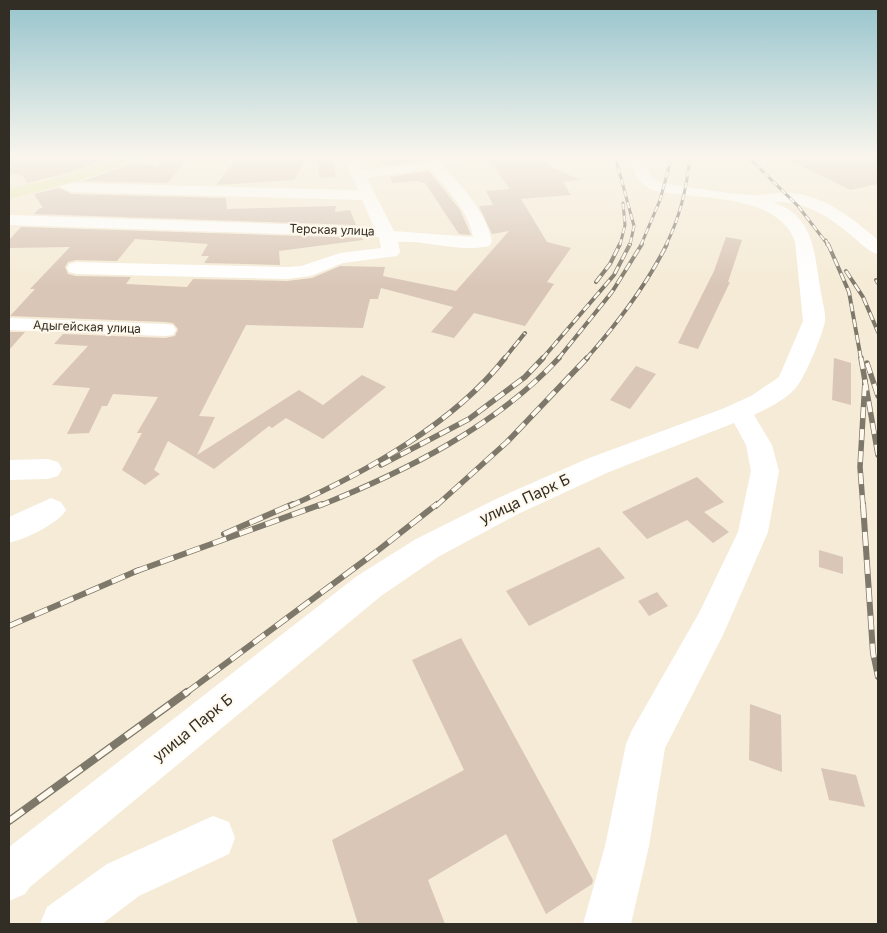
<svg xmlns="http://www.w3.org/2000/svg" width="887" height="933" viewBox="0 0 887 933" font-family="Inter,sans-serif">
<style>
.building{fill:#d9c6b7}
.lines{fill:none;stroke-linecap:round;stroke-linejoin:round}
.minor{fill:#fff;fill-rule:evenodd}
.major{fill:#e7e6af;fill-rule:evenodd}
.rail-far4-casing{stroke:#7e786b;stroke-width:3}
.rail-far3-casing{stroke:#7e786b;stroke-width:4}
.rail-far2-casing{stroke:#7e786b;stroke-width:5.5}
.rail-far1-casing{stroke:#7e786b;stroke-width:6}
.rail-casing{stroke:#7e786b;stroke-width:8}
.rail-far4{stroke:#fff8ec;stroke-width:2;stroke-dasharray:6;stroke-linecap:butt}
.rail-far3{stroke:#fff8ec;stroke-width:2.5;stroke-dasharray:8;stroke-linecap:butt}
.rail-far2{stroke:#fff8ec;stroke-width:4;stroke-dasharray:11;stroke-linecap:butt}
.rail-far1{stroke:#fff8ec;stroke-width:4.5;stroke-dasharray:14;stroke-linecap:butt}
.rail{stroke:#fff8ec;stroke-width:5.5;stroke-dasharray:18;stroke-linecap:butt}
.labels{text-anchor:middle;stroke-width:4;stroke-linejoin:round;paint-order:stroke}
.far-street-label{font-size:12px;fill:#322e26;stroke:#fff8ec}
.street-label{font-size:15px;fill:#322e26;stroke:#fff8ec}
</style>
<rect width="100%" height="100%" fill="#f5ebd6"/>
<!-- building -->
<g class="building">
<polygon points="9,156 107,156 113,157 64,174 27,183 22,175 9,174"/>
<polygon points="165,156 189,156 168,183 83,181 137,162 157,167"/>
<polygon points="239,156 308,156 294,180 216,185"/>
<polygon points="316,156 332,156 336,176 320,178"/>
<polygon points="379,156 411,156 418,161 384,166"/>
<polygon points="486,156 537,156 553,168 581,180 563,182 571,195 521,199 547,242 571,248 547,282 554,284 525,326 474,313 454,338 431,332 453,307 381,288 378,299 370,299 363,328 246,325 199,416 215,417 197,455 299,390 323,405 362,375 386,387 323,439 286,418 272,428 269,426 214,469 168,441 154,470 160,474 145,485 122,470 142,433 137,433 158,397 113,394 107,406 102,406 89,433 67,434 90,388 52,385 88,346 54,344 63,334 165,338 175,336 178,329 173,323 165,322 10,316 35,289 30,289 70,247 9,248 9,240 21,227 362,238 363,240 279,251 280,265 204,263 209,256 201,256 208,244 135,239 117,261 76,260 68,262 65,267 68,274 76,276 131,277 126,284 187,287 193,279 287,281 312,278 340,266 385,267 383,276 456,291 509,231 492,234 479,206 493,205 486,191 510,189"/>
<polygon points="781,156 878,156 878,184 850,190"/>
<polygon points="429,171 460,210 471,235 459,234 425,183 416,181 393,183 390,177"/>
<polygon points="59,188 72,194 226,198 227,209 336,206 335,212 350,210 356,225 34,214 40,208 43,208 34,194"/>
<polygon points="726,237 742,240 728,282 730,282 698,349 678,343 714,271"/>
<polygon points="9,332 25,332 9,350"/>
<polygon points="834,358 851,363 851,405 832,400"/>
<polygon points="636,366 656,374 630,409 610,400"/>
<polygon points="697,477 724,502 704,512 729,532 713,543 687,520 647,539 622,512"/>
<polygon points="599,547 625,578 529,626 506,591"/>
<polygon points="819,550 843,557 843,574 819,567"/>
<polygon points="657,592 668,606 649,616 638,601"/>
<polygon points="461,638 593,880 592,884 546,914 506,834 428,880 445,924 358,924 332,840 464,770 412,660"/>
<polygon points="750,704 781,715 782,772 749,760"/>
<polygon points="821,768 856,775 865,807 829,800"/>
</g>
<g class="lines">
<!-- minor -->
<g class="minor">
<path d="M342,156H356L363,170L415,164L447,156H470L468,159L442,165C463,187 486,212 492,242L489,246C459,253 428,240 398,242L400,252L397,256L343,263L311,276L287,279L76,274L69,272L67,268L69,264L76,262L287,267L301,266L340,253L381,248L379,237L9,225V215L374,227L362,200L72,192L56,185L54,182L56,179L61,178L75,183L358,190ZM430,169C446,188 469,211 473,237L394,231L367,178Z"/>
<path d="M630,156H644L650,176L661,183C691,187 721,193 751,195C765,196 779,191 793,193C827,197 853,219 878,240V254C868,252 861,243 853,237C829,216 806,201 773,202C814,216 814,251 820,287C821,297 826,311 825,321C823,334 806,374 798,385C789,398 768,408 754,415L772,445L779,471L768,532L723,635L665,748L649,846L631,924H583L605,846L626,744L632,730L699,613L738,532L751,471L746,445L734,423L609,472L518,514L438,557L381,596L30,887L25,894L9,901V847L357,576L416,539L498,498L589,458L722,409L751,396L779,377L803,321L795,241C775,191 696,201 652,190C636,182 634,172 630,156Z"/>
<polygon points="9,318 165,324 173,325 176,330 173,335 165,336 9,330"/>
<polygon points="48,459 58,462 62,469 58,476 48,479 9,480 9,460"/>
<path d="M51,498L61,502L66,510C58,524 25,539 9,543V517Z"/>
<polygon points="213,816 229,822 235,838 229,854 139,896 102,924 40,924 47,907 107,864"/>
</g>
<!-- major -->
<polygon class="major" points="122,156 142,156 140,159 75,182 9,199 9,189 65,176"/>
<!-- rail-far4 casing -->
<g class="rail-far4-casing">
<g id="rail-far4">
<polyline points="615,156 634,226 630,245"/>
<polyline points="747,156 798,206 828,245"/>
<polyline points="826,240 828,245"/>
<polyline points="620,245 625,225 623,203"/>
<polyline points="641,245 660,200 672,156"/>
<path d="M666,245C680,217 687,188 690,156"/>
</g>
</g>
<!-- rail-far3 casing -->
<g class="rail-far3-casing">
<g id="rail-far3">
<polyline points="827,244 829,246"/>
<polyline points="828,244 849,292 861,359"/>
<polyline points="846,271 863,297 878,332"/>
<polyline points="876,280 878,283"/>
<polyline points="596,282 610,264 620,244"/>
<polyline points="504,359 525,333"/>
<polyline points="542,359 614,275 630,244"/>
<polyline points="558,359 612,292 642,244"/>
<path d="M586,359C617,324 646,286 667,244"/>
</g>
</g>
<!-- rail-far2 casing -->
<g class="rail-far2-casing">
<g id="rail-far2">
<polyline points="861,358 878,455"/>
<polyline points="867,363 878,396"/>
<polyline points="381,465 469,419 525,377 543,358"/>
<path d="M290,506C365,473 454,423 505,358"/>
<path d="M319,506C406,471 495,427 559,358"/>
<polyline points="436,506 507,442 587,358"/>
<polyline points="863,506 860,467 865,381"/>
</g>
</g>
<!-- rail-far1 casing -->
<g class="rail-far1-casing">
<g id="rail-far1">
<polyline points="863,504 873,653 878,677"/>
<polyline points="224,534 293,504"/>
<polyline points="134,572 322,504"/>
<polyline points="9,626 139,570"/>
<polyline points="186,693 376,552 437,504"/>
</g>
</g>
<!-- rail casing -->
<g class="rail-casing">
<polyline id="rail" points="9,821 187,692"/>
</g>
<!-- rail-far4 -->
<use href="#rail-far4" class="rail-far4"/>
<!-- rail-far3 -->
<use href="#rail-far3" class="rail-far3"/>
<!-- rail-far2 -->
<use href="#rail-far2" class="rail-far2"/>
<!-- rail-far1 -->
<use href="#rail-far1" class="rail-far1"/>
<!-- rail -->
<use href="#rail" class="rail"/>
</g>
<!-- sky -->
<linearGradient id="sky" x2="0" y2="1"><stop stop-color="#96c4cd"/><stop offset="0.55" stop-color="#faf6ed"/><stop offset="1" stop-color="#faf6ed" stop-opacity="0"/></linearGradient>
<rect width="887" height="286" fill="url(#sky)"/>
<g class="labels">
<!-- far-street labels -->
<g class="far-street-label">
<text transform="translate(332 230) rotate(2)" y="4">Терская улица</text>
<text transform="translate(87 327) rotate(2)" y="4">Адыгейская улица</text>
</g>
<!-- street labels -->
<g class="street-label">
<text transform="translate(525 499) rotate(-25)" y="5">улица Парк Б</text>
<text transform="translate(193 728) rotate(-39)" y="5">улица Парк Б</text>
</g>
</g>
<!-- border -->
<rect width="887" height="933" fill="none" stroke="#322e26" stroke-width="20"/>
</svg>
